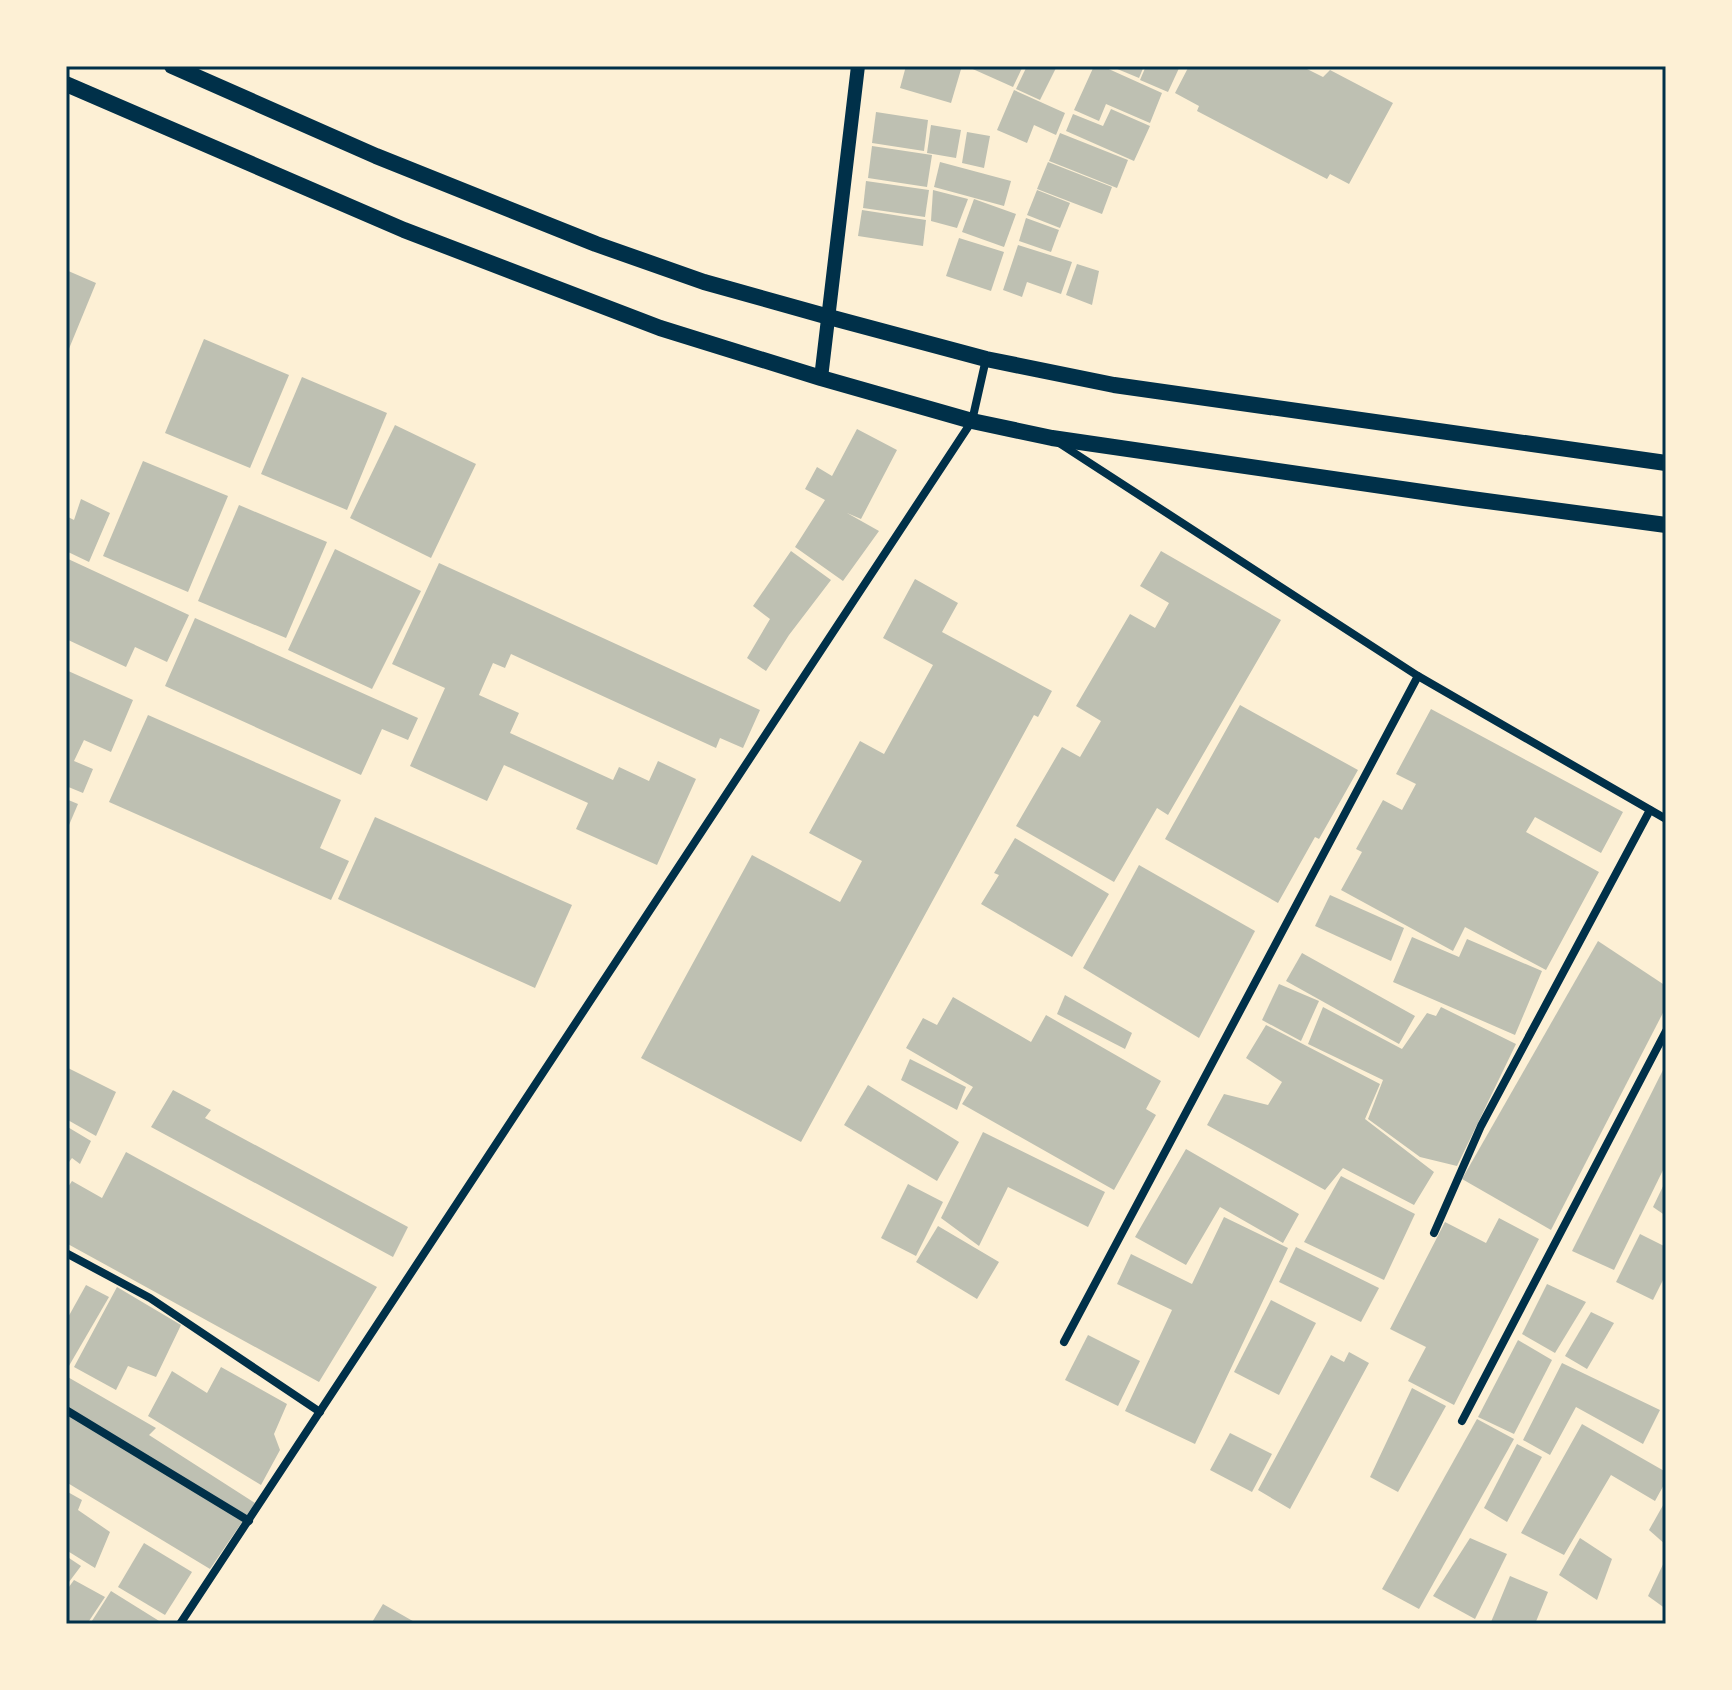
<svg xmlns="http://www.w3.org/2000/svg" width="1732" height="1690" viewBox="0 0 1732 1690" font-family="Overpass,sans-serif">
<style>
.building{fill:#bec0b2}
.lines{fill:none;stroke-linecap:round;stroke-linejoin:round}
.minor{stroke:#003049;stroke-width:8}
.tertiary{stroke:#003049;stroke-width:14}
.secondary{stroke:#003049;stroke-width:16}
.neatline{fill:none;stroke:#003049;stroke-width:3}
</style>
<rect width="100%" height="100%" fill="#fdf0d5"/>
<!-- building -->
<g class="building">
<polygon points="906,66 962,66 951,103 900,88"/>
<polygon points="966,66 1023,66 1013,87"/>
<polygon points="1027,66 1057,66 1040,100 1016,89"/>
<polygon points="1094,66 1102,66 1162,93 1150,123 1106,104 1099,121 1074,110"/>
<polygon points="1110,66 1144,66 1139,78"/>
<polygon points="1146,66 1180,66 1168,92 1140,80"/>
<polygon points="1189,66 1301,66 1323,77 1330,70 1393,103 1349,184 1330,174 1327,179 1197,111 1199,106 1175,93"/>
<polygon points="1014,90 1065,113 1056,135 1034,125 1027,143 997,130"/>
<polygon points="1111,109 1150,126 1134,161 1066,131 1073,114 1103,126"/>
<polygon points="876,112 928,120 924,151 872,143"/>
<polygon points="931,125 961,130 956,158 927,153"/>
<polygon points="967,132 990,136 984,168 962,163"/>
<polygon points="1060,133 1128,160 1117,188 1049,161"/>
<polygon points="872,146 932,155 927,187 868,178"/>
<polygon points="940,162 1011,181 1004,206 934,187"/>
<polygon points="1048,162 1112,187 1102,214 1037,189"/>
<polygon points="866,181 929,190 925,217 863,208"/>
<polygon points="933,190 968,199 957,228 931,221"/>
<polygon points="1037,190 1070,203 1060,228 1027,215"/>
<polygon points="974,199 1016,214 1004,247 962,232"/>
<polygon points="862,210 926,220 923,246 858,236"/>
<polygon points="1026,218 1059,230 1051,252 1019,241"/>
<polygon points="959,238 1004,252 991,291 946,276"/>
<polygon points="1018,245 1072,262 1061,294 1027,282 1022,297 1003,290"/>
<polygon points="1077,264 1099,271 1092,305 1066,295"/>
<polygon points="66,270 96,283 66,356"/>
<polygon points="204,339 289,375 250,468 165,433"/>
<polygon points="302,377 387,413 347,510 261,474"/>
<polygon points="395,425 476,464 431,558 350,518"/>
<polygon points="857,429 897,450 861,519 847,513 879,531 843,581 795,547 825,500 805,489 817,467 832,476"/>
<polygon points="143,461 228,496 188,592 103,556"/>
<polygon points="81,499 110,513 89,562 66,551 66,516 74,520"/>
<polygon points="239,505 327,542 286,638 198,601"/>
<polygon points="335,549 421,591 372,689 288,650"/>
<polygon points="791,551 831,580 789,635 766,671 747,658 770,619 753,606"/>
<polygon points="1161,551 1281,620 1168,815 1157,808 1114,882 1016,826 1062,747 1080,757 1101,721 1076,706 1130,614 1155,628 1169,603 1140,586"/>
<polygon points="66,558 189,615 167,662 135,647 126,667 66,639"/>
<polygon points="439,563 760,710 743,748 720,738 716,748 511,654 505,668 493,663 479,695 519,713 510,733 613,780 619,767 649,781 658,761 696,779 657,865 576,829 588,803 504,765 487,801 410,766 445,688 392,664"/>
<polygon points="915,579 958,603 942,632 1052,691 1038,717 1034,715 801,1142 641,1058 752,855 840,902 862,861 809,833 860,741 884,754 933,665 883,638"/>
<polygon points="195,618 418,718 408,740 382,729 361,775 165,686"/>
<polygon points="66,670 133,700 111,752 84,740 74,761 93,769 83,793 66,786"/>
<polygon points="1240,705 1358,770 1319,839 1315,837 1278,903 1165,839"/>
<polygon points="1431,709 1623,812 1601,853 1535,817 1526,832 1599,872 1546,970 1465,927 1453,951 1341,890 1362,852 1356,849 1383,800 1402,810 1416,784 1396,774"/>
<polygon points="148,715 341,800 320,848 349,861 331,900 109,802"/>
<polygon points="66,799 78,804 66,832"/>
<polygon points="375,817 572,905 535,988 338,899"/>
<polygon points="1015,838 1109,894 1072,957 981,904 999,875 994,873"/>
<polygon points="1139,865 1255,931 1199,1038 1083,968"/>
<polygon points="1330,895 1404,928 1391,961 1315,926"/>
<polygon points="1412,937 1459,957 1467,939 1542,971 1515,1035 1393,982"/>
<polygon points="1598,941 1666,986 1666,1007 1551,1230 1462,1179"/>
<polygon points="1302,953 1415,1016 1399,1044 1286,981"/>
<polygon points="1279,984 1319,1001 1301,1041 1262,1020"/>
<polygon points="1065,995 1132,1033 1125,1049 1057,1014"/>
<polygon points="953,997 1031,1042 1046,1015 1161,1081 1146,1109 1156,1115 1114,1190 962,1104 973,1087 906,1048 923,1018 937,1025"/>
<polygon points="1323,1007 1402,1049 1427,1013 1436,1016 1441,1007 1516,1044 1457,1166 1420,1157 1368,1119 1383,1080 1308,1044"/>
<polygon points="1266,1025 1380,1084 1365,1119 1434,1172 1414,1205 1343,1168 1325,1190 1207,1125 1224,1094 1268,1105 1282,1082 1246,1058"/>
<polygon points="910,1059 966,1087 957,1110 901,1080"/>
<polygon points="1666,1064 1666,1164 1614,1270 1572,1251"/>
<polygon points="66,1067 116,1092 96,1136 66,1119"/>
<polygon points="868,1085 959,1142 937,1181 844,1125"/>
<polygon points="173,1090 211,1110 205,1118 408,1227 393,1257 151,1127"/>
<polygon points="66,1126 91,1141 80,1164 72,1158 66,1166"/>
<polygon points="983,1132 1105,1192 1088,1227 1008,1187 979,1246 941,1218"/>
<polygon points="1186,1149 1299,1214 1283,1243 1220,1207 1186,1265 1135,1237"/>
<polygon points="126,1152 377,1287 319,1382 66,1243 66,1187 68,1187 72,1181 102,1198"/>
<polygon points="1341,1176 1415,1214 1384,1280 1304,1242"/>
<polygon points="1666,1180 1666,1216 1653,1207"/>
<polygon points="908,1184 943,1202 916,1256 881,1238"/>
<polygon points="1224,1217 1288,1248 1195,1444 1125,1411 1172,1310 1117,1284 1131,1254 1192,1284"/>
<polygon points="1499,1218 1539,1239 1454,1405 1408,1381 1426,1347 1390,1329 1445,1222 1486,1243"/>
<polygon points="938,1226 999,1262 977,1299 916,1262"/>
<polygon points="1640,1234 1666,1247 1666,1274 1653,1300 1616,1282"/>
<polygon points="1296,1247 1379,1288 1361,1322 1279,1282"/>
<polygon points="1547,1284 1586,1302 1555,1353 1522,1334"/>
<polygon points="86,1285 109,1297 66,1371 66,1321"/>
<polygon points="117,1287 181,1325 156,1377 128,1366 116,1390 74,1367"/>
<polygon points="1271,1300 1316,1323 1279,1395 1234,1372"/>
<polygon points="1591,1312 1614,1323 1587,1369 1565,1356"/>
<polygon points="1088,1335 1140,1361 1118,1406 1065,1380"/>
<polygon points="1518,1340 1552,1360 1514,1434 1478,1417"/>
<polygon points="1349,1352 1369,1363 1290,1509 1258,1490 1331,1355 1344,1362"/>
<polygon points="1562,1363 1660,1410 1643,1444 1576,1407 1550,1455 1523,1440"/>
<polygon points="221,1367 287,1404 274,1434 280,1450 261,1485 148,1416 172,1371 207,1393"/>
<polygon points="66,1376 156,1428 149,1435 255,1503 210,1569 66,1482"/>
<polygon points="1412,1388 1446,1406 1398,1492 1370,1477"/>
<polygon points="1477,1419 1514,1439 1419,1609 1382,1589"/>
<polygon points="1582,1424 1666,1472 1666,1481 1655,1501 1611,1475 1564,1555 1521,1533"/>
<polygon points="1230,1433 1272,1454 1252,1492 1210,1470"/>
<polygon points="1517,1444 1542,1457 1507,1522 1484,1508"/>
<polygon points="66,1491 82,1500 78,1510 110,1532 95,1568 66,1550"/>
<polygon points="1666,1500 1666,1545 1649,1530"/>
<polygon points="1470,1538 1507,1554 1475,1619 1433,1596"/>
<polygon points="1580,1538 1612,1559 1597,1600 1559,1575"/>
<polygon points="144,1543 192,1572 165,1615 118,1587"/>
<polygon points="66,1556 81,1566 66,1586"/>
<polygon points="1666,1558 1666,1609 1648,1596"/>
<polygon points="1510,1576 1548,1592 1535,1624 1496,1624 1491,1622"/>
<polygon points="74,1580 105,1597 87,1624 66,1624 66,1591"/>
<polygon points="111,1591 164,1624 90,1624"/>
<polygon points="383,1604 418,1624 371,1624"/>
</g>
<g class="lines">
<!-- minor -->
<g class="minor">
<polyline points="1059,443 1418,676 1666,819"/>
<polyline points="1434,1233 1481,1126 1650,810"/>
<polyline points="66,1253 150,1298 320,1412"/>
<polyline points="1064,1342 1418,676"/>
<polyline points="66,1410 249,1521"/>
<polyline points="1462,1421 1666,1031"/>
<polyline points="180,1624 972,421 986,359"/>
</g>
<!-- tertiary -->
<polyline class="tertiary" points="821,378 858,66"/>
<!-- secondary -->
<g class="secondary">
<polyline points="172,66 376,156 596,244 704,282 829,317 986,359 1114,385 1666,463"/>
<polyline points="66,84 404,230 660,328 821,378 972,421 1052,438 1464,498 1666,525"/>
</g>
</g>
<!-- border -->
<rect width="1732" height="1690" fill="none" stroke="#fdf0d5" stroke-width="136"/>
<rect x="68" y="68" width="1596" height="1554" class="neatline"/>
</svg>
